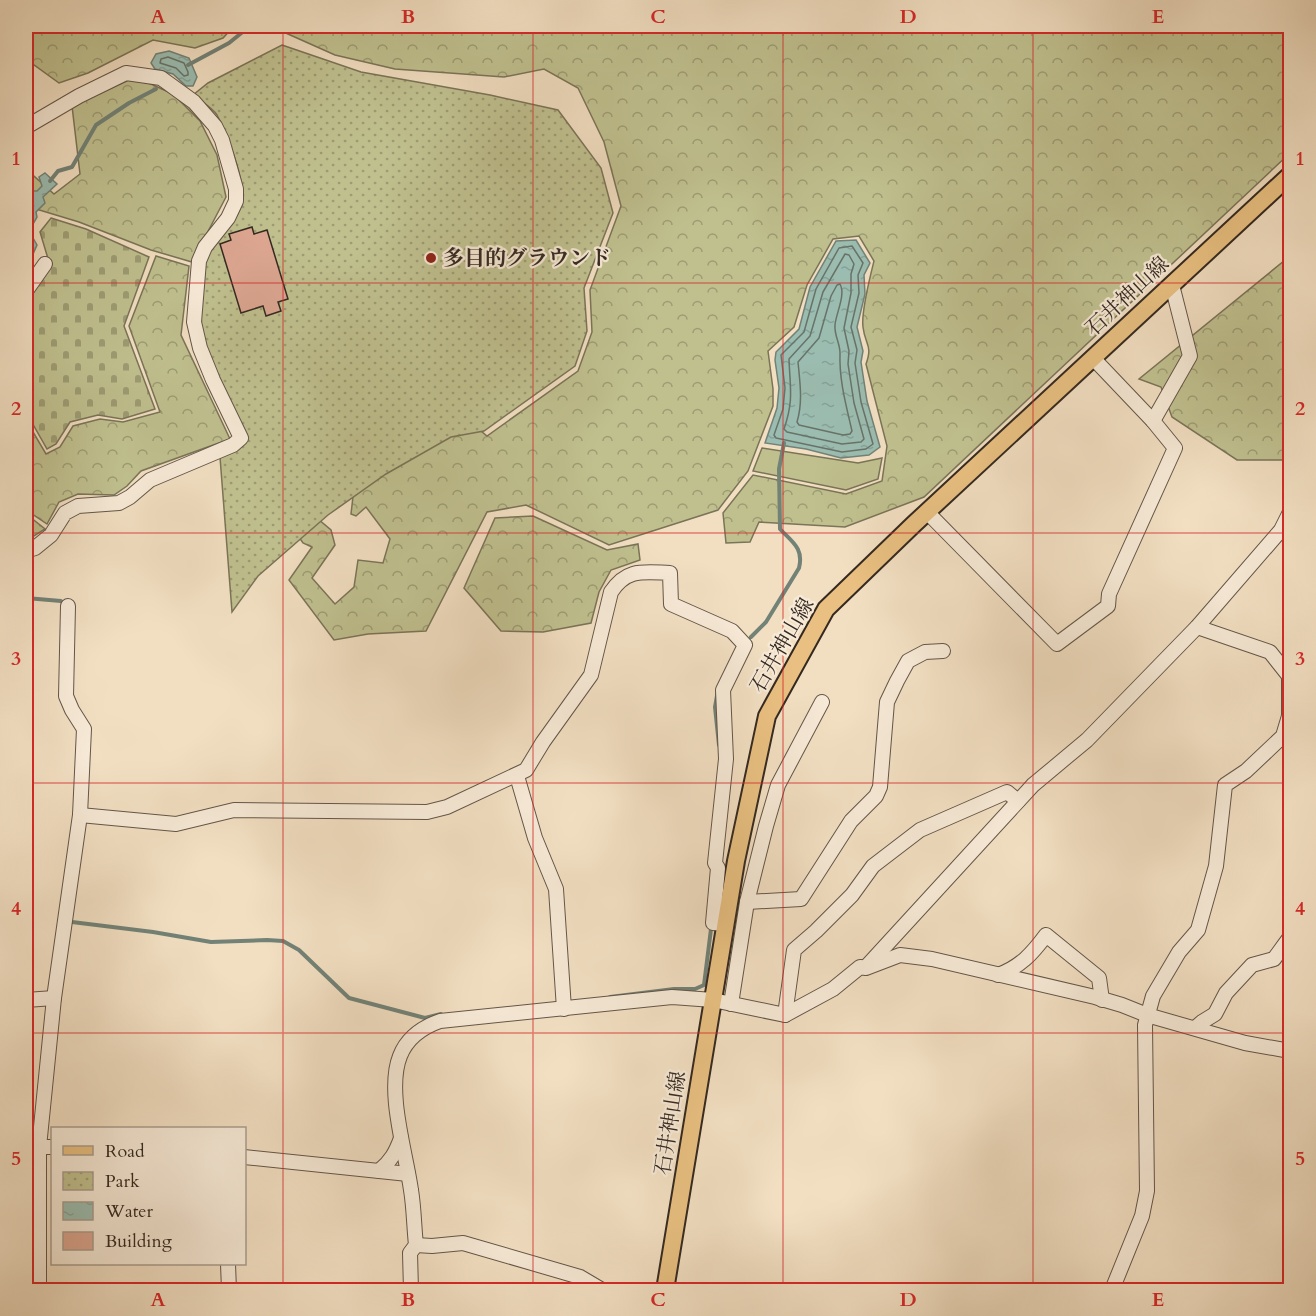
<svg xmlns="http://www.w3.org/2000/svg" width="1316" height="1316" viewBox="0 0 1316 1316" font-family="Cardo,'Noto Serif JP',serif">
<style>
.green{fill:#c0c08f;stroke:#7a7458;stroke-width:1.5}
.forest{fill:url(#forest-crowns);stroke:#7a7458;stroke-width:1.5}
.cemetery{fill:url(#cemetery-stones);stroke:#7a7458;stroke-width:1.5}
.park{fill:url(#park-dots);stroke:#7a7458;stroke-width:1.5}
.water{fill:url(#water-ripples);stroke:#728277;stroke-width:1.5}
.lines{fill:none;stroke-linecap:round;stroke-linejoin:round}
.shore{stroke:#687369;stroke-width:1.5}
.stream{stroke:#728277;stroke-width:4}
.building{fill:#dca691;stroke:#342921;stroke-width:1.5}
.minor-casing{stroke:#645649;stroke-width:16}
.major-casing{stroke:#342921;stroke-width:20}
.minor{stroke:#f7ead7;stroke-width:14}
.major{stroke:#e9c081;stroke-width:16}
.grid{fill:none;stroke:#d62828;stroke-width:1.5;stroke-opacity:0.55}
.poi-dot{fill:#8f2418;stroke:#f7ead7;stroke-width:2}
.labels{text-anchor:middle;stroke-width:4.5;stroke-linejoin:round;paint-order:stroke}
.poi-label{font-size:21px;font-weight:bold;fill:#342921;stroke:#f7ead7;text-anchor:start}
.street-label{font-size:21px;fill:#342921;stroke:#f7ead7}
.neatline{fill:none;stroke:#d62828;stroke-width:2}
.grid-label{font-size:20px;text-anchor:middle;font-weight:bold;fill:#d62828}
</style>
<defs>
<pattern id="forest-crowns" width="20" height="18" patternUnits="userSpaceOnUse" patternTransform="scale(1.5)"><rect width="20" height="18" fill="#c0c08f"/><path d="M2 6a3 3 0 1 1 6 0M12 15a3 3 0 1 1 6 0" fill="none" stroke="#9d9c74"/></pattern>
<pattern id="cemetery-stones" width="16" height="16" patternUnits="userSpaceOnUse" patternTransform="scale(1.5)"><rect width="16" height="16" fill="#c0c08f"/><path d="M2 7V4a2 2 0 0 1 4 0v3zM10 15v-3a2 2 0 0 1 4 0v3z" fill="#9d9c74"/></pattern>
<pattern id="park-dots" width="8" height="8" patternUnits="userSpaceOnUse" patternTransform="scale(1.5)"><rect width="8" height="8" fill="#c0c08f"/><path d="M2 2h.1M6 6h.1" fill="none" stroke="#9d9c74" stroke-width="1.8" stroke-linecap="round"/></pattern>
<pattern id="water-ripples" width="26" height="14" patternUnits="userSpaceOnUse" patternTransform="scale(1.5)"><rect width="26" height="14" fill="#9bbdb1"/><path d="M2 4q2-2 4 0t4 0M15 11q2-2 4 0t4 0" fill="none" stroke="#86a298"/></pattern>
</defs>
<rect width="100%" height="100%" fill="#f2dfc2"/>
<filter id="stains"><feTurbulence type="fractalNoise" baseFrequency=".00333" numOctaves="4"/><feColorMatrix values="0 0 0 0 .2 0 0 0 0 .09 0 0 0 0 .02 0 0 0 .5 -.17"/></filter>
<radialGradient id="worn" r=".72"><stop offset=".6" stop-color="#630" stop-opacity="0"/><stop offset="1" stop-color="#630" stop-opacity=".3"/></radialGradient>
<!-- green -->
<polygon class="green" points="762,448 858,463 882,458 878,479 846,490 753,471"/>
<!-- forest -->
<g class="forest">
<polygon points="26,26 234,26 223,38 195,48 153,40 88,73 59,83 26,59"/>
<path d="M270,26H1290V153L924,497L845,527L759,522L750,542L726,543L723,513L753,475L846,494L882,481L887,446L866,364C873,345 865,345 863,327C861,312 870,277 874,261L859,236L833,239L807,285L794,327L768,351L773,389V406L748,471L718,510L609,545L526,505L487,512L426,631L368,634L334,640L289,580L312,547L303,543L294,530L312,514L331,530L335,545L312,578L335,604L354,587L358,560L383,563L390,539L366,507L356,516L351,514L355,479L457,411L487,436L578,371L592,332L590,290L621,206L604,142L578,88L544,69L504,77L395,69L335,55Z"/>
<polygon points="131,79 151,84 173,94 200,121 217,155 226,197 192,262 151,250 79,222 26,206 26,169 54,194 80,174 72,106"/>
<polygon points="156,256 189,266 181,335 230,439 141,471 127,486 114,495 78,494 59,502 47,524 29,512 26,514 26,420 46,454 60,447 73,426 100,419 123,422 160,412 129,326"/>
<polygon points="1290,256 1290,460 1237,460 1172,417 1161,387 1139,379"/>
<polygon points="533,516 607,550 638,544 640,560 611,570 599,592 591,623 543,632 501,631 464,588 495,518"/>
</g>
<!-- cemetery -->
<g class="cemetery">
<polygon points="51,218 86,229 149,257 124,326 155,409 122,419 98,415 70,422 56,444 47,449 26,412 26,297 33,293 49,262 40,232"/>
<polygon points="30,517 45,529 26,541 26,519"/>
</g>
<!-- park -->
<path class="park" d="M282,45L361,72L490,95L558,110L601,168L613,213L584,288L587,331L575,366L484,431L451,437L386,474L328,515L258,576L232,612L220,457C232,452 246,449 247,435C232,407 201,349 200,317C200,299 201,262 211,246C221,232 239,220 242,202C246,182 227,133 217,115C212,107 200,101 193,95L208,83Z"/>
<!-- water -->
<g class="water">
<polygon points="169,51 189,58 197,77 193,86 186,86 173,74 155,69 151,63 156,54"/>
<polygon points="45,173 57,184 43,197 45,203 36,212 37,217 29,231 37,245 26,270 26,254 28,247 26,242 26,218 27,216 26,200 30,198 30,191 37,191 42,186 39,177"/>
<polygon points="856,240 870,263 864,275 865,294 857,327 863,351 861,362 867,401 880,447 869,455 841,458 806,449 765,443 777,408 779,388 775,360 776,352 799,329 810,287 836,241"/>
</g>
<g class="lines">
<!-- shore -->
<g class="shore">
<polygon points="168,57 184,63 188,72 188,75 184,76 176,68 160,63 161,59"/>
<polygon points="852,246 863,263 858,275 859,293 851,327 857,350 855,363 861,402 873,444 866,449 842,452 776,438 774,435 783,409 785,388 781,355 804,332 816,289 839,248"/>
<path d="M845,254L849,255L854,264L851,274V293L844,328L849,351L848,364L854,403L864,439L861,442L842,444L787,432L784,429C794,400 790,388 789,359L810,336L823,292Z"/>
<path d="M840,284C846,295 836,313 835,325C834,335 840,343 840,353C839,380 846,405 852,431L850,434L843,435L799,425L797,422C803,402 800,383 798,362L819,338L831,296L837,285Z"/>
</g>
<!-- stream -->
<g class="stream">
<polyline points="188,65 229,43 250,26"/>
<polyline points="50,181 58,171 72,167 96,125 129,103 156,89"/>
<polyline points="26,598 61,601"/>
<path d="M751,637L766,622L799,568C804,548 792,542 780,529L779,469L784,443"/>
<polyline points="718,690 715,707 719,745"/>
<polyline points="72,922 153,932 211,942 267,940 283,941 299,950 349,998 425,1018 441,1014"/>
<polyline points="610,997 674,989 695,989 704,985 711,929"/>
</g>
</g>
<!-- building -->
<polygon class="building" points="252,227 254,234 267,230 288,299 278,302 281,311 266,316 263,306 241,313 220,244 231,240 229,234"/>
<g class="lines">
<!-- minor casing -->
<g class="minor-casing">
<g id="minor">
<polyline points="26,127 79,96 126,73 161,78 194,102 215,126 222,140 236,189 236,201 228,218 205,247 199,261 194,322 200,348 213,380 241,438 233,445 150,480 130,497 119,503 78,506 65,513 51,535 35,548 26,551"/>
<polyline points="26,291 45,264"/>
<polyline points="1093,358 1153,421 1190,356 1172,285"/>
<polyline points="927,512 1057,644 1108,606 1109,594 1175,448 1153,421"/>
<polyline points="517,776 535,838 556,889 564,1009"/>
<path d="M80,815L176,824L234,810L427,812L447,807L526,770L543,742L591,675L611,592C627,568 643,572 670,573L671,604L732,631L745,645L723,690L726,759L715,863L718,868L713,923L725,924"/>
<polyline points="747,902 801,899 851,821 876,796 880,787 887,702 897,681 908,661 925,652 943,651"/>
<polyline points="867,966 1033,785 1087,740 1197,627 1281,530 1290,512"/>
<path d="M998,975C1020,967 1032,954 1046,935L1099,978L1102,1000"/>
<polyline points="26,1000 54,998"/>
<polyline points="731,1004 747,902 766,826 778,785 822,702"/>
<polyline points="785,1015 794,950 816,931 852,895 873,866 920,830 1007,792 1018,801"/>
<polyline points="1195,1028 1202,1022 1215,1014 1226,993 1252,965 1274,959 1290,937"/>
<polyline points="26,1147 52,1147"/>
<polyline points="244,1157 408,1174"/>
<path d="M379,1171C391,1161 396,1152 401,1138"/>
<polyline points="416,1245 432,1246 463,1243 580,1277 602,1290"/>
<polyline points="228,1264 229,1290"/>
<polyline points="39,1290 39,1147 54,998 80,815 84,729 72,710 66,696 68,606"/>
<path d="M411,1290L410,1253L416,1245C414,1227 414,1208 411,1190C406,1153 386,1091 400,1056C407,1038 423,1027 440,1021L672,997L713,1000L785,1015L833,989L860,967L866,968L900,955L932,959L1095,997L1122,1005L1147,1015L1245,1043L1290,1051"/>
<polyline points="1112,1290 1142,1216 1147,1191 1145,1025 1153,996 1179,952 1198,930 1216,866 1225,785 1246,771 1283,736 1289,716 1289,676 1270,652 1197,627"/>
</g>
</g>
<!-- major casing -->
<g class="major-casing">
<polyline id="major" points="665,1290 736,861 767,716 826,609 914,524 1290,175"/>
</g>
<!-- minor -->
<use href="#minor" class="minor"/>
<!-- major -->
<use href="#major" class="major"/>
</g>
<!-- grid -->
<path class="grid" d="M283,26V1290M533,26V1290M783,26V1290M1033,26V1290M26,283H1290M26,533H1290M26,783H1290M26,1033H1290"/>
<!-- markers -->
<circle class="poi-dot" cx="431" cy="258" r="6"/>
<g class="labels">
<!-- poi labels -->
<g class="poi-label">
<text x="443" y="265">多目的グラウンド</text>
</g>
<!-- street labels -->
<g class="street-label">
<text transform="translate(1127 296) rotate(-43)" y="7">石井神山線</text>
<text transform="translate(782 645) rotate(-60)" y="7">石井神山線</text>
<text transform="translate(670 1123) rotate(-81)" y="7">石井神山線</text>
</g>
</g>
<!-- margin -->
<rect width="1316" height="1316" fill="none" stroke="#f2dfc2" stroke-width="66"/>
<!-- legend -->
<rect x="51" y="1127" width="195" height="138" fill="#f7ead7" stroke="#a99d8e" stroke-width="1.5"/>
<rect x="63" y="1146" width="30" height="9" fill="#e9c081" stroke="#a99d8e" stroke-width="1.5"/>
<text x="105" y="1157" font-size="18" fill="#342921">Road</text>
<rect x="63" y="1172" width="30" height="18" fill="url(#park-dots)" stroke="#a99d8e" stroke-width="1.5"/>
<text x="105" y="1187" font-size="18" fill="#342921">Park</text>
<rect x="63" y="1202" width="30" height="18" fill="url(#water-ripples)" stroke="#a99d8e" stroke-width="1.5"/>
<text x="105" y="1217" font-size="18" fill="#342921">Water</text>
<rect x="63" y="1232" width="30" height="18" fill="#dca691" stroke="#a99d8e" stroke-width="1.5"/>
<text x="105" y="1247" font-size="18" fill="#342921">Building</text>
<rect x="33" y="33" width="1250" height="1250" class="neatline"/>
<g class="grid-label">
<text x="158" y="23">A</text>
<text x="408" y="23">B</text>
<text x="658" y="23">C</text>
<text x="908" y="23">D</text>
<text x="1158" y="23">E</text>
<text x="16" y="165">1</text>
<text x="1300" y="165">1</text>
<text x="16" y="415">2</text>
<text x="1300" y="415">2</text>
<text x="16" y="665">3</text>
<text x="1300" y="665">3</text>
<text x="16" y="915">4</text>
<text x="1300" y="915">4</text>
<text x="16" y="1165">5</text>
<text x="1300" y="1165">5</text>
<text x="158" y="1306">A</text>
<text x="408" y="1306">B</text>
<text x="658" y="1306">C</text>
<text x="908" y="1306">D</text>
<text x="1158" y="1306">E</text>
</g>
<rect width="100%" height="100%" filter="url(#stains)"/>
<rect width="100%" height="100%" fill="url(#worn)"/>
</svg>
